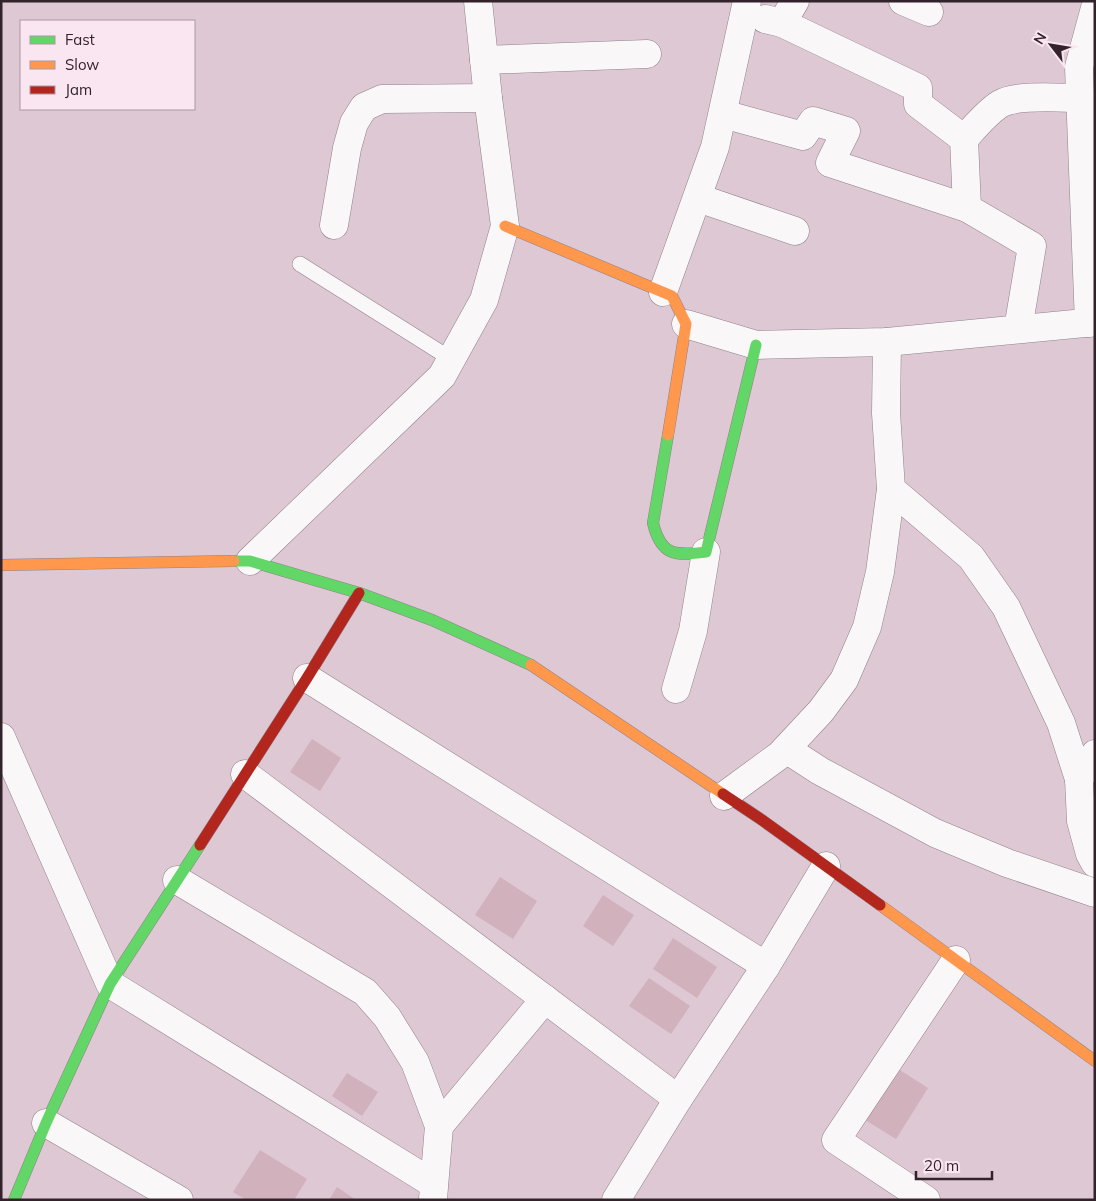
<svg xmlns="http://www.w3.org/2000/svg" width="1096" height="1201" viewBox="0 0 1096 1201" font-family="Mulish,sans-serif">
<style>
.building{fill:#d1b1bc}
.lines{fill:none;stroke-linecap:round;stroke-linejoin:round}
.lane-casing{stroke:#918189;stroke-width:16}
.street-casing{stroke:#918189;stroke-width:29}
.fast-casing{stroke:#918189;stroke-width:12}
.slow-casing{stroke:#918189;stroke-width:12}
.jam-casing{stroke:#918189;stroke-width:12}
.lane{stroke:#faf7f8;stroke-width:15}
.street{stroke:#faf7f8;stroke-width:28}
.fast{stroke:#63d668;stroke-width:11}
.slow{stroke:#ff974d;stroke-width:11}
.jam{stroke:#b3261e;stroke-width:11}
</style>
<rect width="100%" height="100%" fill="#ddc8d3"/>
<!-- building -->
<g class="building">
<polygon points="312,739 341,758 320,791 290,772"/>
<polygon points="500,877 537,901 513,939 475,915"/>
<polygon points="603,895 634,915 613,946 583,926"/>
<polygon points="673,938 717,967 697,998 653,969"/>
<polygon points="649,978 690,1006 671,1034 629,1006"/>
<polygon points="895,1067 928,1088 896,1139 862,1118"/>
<polygon points="347,1073 378,1092 362,1116 332,1096"/>
<polygon points="260,1150 307,1179 294,1200 246,1200 233,1192"/>
<polygon points="337,1187 356,1200 329,1200"/>
</g>
<g class="lines">
<!-- lane casing -->
<g class="lane-casing">
<polyline id="lane" points="300,264 451,359"/>
</g>
<!-- street casing -->
<g class="street-casing">
<g id="street">
<polyline points="903,1 929,12"/>
<polyline points="765,19 782,23 795,1"/>
<polyline points="782,23 918,88 918,104 964,139 967,208"/>
<polyline points="484,60 647,54"/>
<polyline points="723,114 803,136 813,121 846,131 830,163 967,208 1032,246 1018,329"/>
<path d="M964,139C975,127 986,113 1000,104C1017,94 1060,98 1081,98"/>
<polyline points="698,196 710,202 795,231"/>
<polyline points="334,225 347,148 354,123 364,107 382,99 488,98"/>
<polyline points="663,292 715,147 747,1"/>
<polyline points="1089,323 1079,67 1095,8"/>
<polyline points="686,324 756,345 887,342 1095,322"/>
<polyline points="887,342 886,413 891,489 971,557 1006,607 1061,723 1079,779 1081,821 1090,854 1095,863"/>
<polyline points="250,561 442,376 484,300 505,226 488,98 478,1"/>
<polyline points="307,678 766,966"/>
<polyline points="676,689 693,631 706,552"/>
<polyline points="1,737 110,984 434,1184"/>
<polyline points="786,749 820,771 935,833 1007,863 1095,893"/>
<polyline points="245,774 678,1099"/>
<polyline points="1079,779 1095,754"/>
<polyline points="724,796 780,755 821,711 844,680 867,627 880,572 891,489"/>
<polyline points="177,880 365,992 387,1017 415,1062 439,1126 433,1199"/>
<polyline points="46,1123 179,1200"/>
<polyline points="439,1126 545,999"/>
<polyline points="616,1200 678,1099 766,966 826,866"/>
<polyline points="926,1200 836,1140 956,960"/>
</g>
</g>
<!-- fast casing -->
<g class="fast-casing">
<g id="fast">
<path d="M668,435L653,523C661,556 675,556 706,552L756,345"/>
<polyline points="234,561 250,561 359,593 432,620 531,665"/>
<polyline points="14,1200 46,1123 110,984 200,845"/>
</g>
</g>
<!-- slow casing -->
<g class="slow-casing">
<g id="slow">
<polyline points="505,226 672,296 686,324 668,435"/>
<polyline points="1,565 234,561"/>
<polyline points="531,665 723,794"/>
<polyline points="880,905 1095,1061"/>
</g>
</g>
<!-- jam casing -->
<g class="jam-casing">
<g id="jam">
<polyline points="723,794 762,820 880,905"/>
<polyline points="200,845 307,678 359,593"/>
</g>
</g>
<!-- lane -->
<use href="#lane" class="lane"/>
<!-- street -->
<use href="#street" class="street"/>
<!-- fast -->
<use href="#fast" class="fast"/>
<!-- slow -->
<use href="#slow" class="slow"/>
<!-- jam -->
<use href="#jam" class="jam"/>
</g>
<!-- border -->
<rect width="1096" height="1201" fill="none" stroke="#32232b" stroke-width="5"/>
<!-- legend -->
<rect x="20" y="20" width="175" height="90" fill="#fae6f0" stroke="#aa98a1"/>
<rect x="30" y="36" width="25" height="8" fill="#63d668" stroke="#aa98a1"/>
<text x="65" y="45" font-size="15" fill="#32232b">Fast</text>
<rect x="30" y="61" width="25" height="8" fill="#ff974d" stroke="#aa98a1"/>
<text x="65" y="70" font-size="15" fill="#32232b">Slow</text>
<rect x="30" y="86" width="25" height="8" fill="#b3261e" stroke="#aa98a1"/>
<text x="65" y="95" font-size="15" fill="#32232b">Jam</text>
<!-- north arrow -->
<g transform="translate(1051 45) rotate(301)" stroke="#fae6f0" stroke-width="4" paint-order="stroke">
<path d="M0-4L9 19L0 12L-9 19Z" fill="#32232b"/>
<text y="-8" font-size="14" font-weight="bold" text-anchor="middle" fill="#32232b">N</text>
</g>
<!-- scale -->
<path d="M916 1171v8h76v-8" fill="none" stroke="#32232b" stroke-width="2.5"/>
<text x="924" y="1171" font-size="15" fill="#32232b" stroke="#fae6f0" stroke-width="4" paint-order="stroke">20 m</text>
</svg>
